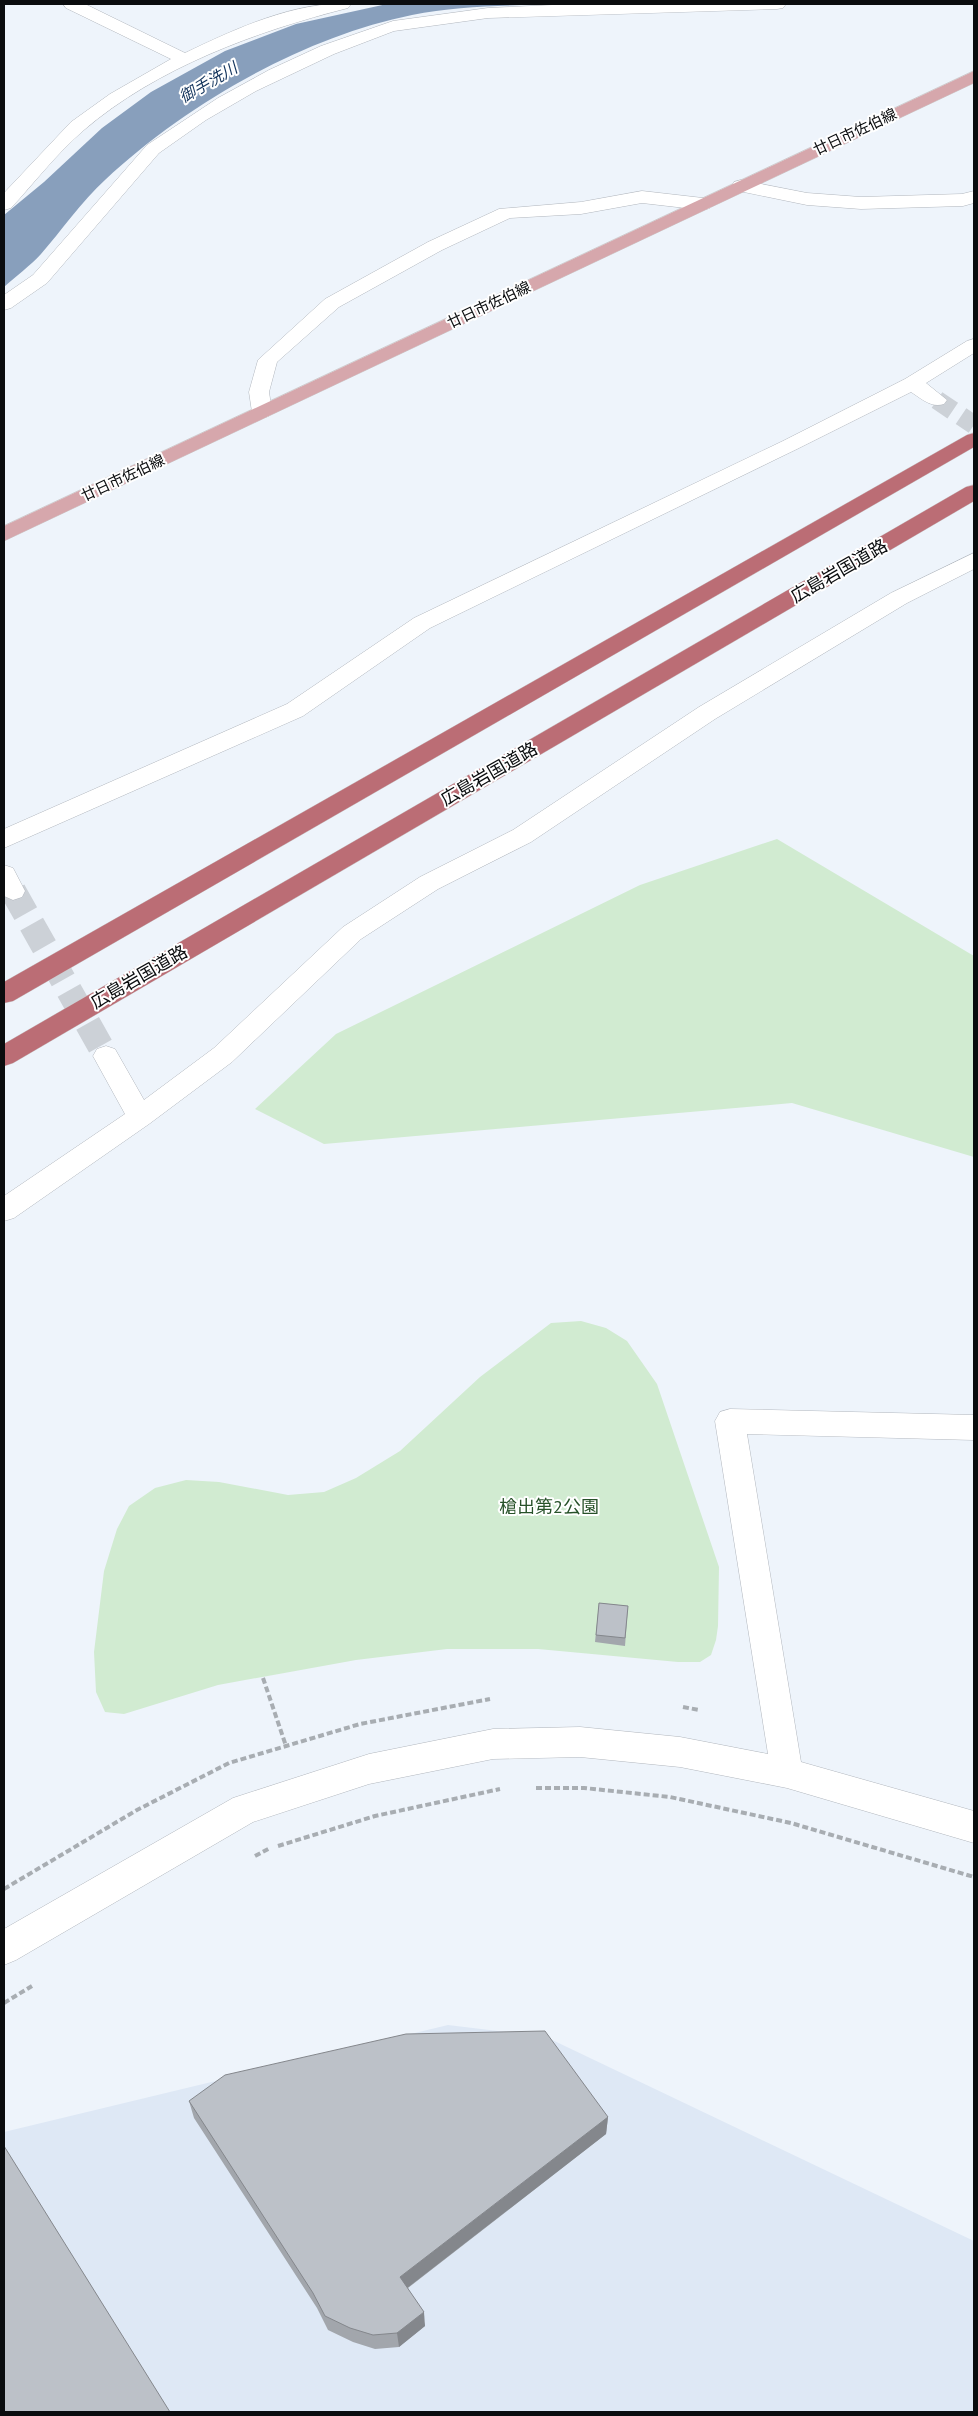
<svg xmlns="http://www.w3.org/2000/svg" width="978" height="2416" viewBox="0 0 978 2416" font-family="'PT Sans','Noto Sans JP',sans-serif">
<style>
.built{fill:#dee8f5}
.green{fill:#d1ebd1}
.water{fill:#889fbc}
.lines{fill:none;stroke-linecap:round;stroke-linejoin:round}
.minor-tunnel-far1{stroke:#ccd1d7;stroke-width:19;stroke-dasharray:19 10;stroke-linecap:butt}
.minor-tunnel{stroke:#ccd1d7;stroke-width:26;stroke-dasharray:26 12;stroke-linecap:butt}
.minor-casing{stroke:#b2b7be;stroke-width:1}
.major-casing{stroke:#cececf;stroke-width:1}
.highway-casing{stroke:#cececf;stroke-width:1}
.path{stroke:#a8adb2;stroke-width:4;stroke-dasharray:6 3;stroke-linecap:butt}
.minor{fill:#fff;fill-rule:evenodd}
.major{fill:#d6a7ac;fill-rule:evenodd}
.highway{fill:#bb6d75;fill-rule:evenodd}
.wall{fill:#a2a6ac}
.shaded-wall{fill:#84878c}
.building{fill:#bcc1c8;stroke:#84878c}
.labels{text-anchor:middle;stroke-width:4;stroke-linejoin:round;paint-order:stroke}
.far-street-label{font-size:15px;fill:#0a0c0e;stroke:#fff}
.far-water-label{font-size:16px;font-style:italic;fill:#15365e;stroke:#fff}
.street-label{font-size:18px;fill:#0a0c0e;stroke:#fff}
.park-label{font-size:18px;fill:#275129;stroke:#fff}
</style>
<rect width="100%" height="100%" fill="#eef4fb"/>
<!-- built -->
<polygon class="built" points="448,2025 546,2037 974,2241 974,2412 4,2412 4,2132"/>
<!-- green -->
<g class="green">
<polygon points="777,839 974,956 974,1157 792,1103 324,1144 255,1109 336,1034 640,885"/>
<polygon points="581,1321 606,1328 627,1341 657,1384 719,1567 718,1626 716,1640 711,1655 700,1662 678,1662 538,1649 447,1649 356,1660 218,1685 124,1714 105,1712 96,1692 94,1652 104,1571 117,1529 129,1506 155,1488 186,1480 219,1482 288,1495 324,1492 356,1478 400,1451 480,1377 551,1323"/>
</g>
<!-- water -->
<path class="water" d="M387,4H548C503,6 456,6 412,15C303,37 186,104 105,180C81,202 62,230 41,254C30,266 16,276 4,287V215L44,182L102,128L151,92L225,51L296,24Z"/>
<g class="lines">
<!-- minor-tunnel-far1 -->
<polyline class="minor-tunnel-far1" points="937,400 974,425"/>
<!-- minor-tunnel -->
<polyline class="minor-tunnel" points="13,891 106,1056"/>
<!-- minor casing -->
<g class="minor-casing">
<g id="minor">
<path d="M63,4H85L185,53C233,30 297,0 351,4L348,8C257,31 156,68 84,130C57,153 35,182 11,208L4,210V193L71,122L110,94L171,59L66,8Z"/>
<polygon points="575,4 786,4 783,8 777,9 488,18 394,31 334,54 256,91 206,120 159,153 47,283 11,308 4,310 4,295 33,275 147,145 218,98 269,70 321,46 393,21 488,8"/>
<polygon points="741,180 807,193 861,197 962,194 974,191 974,203 963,206 861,209 807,205 734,190 732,186 734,182"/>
<polygon points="642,191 703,198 710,200 712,204 710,208 703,210 642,203 581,214 510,218 442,250 339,307 277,362 269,392 272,412 269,416 262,418 255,416 252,412 249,392 258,360 325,299 428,242 499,209 581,202"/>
<path d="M974,339V353L926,383L947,400L944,404C931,408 922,399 911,392L797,449L430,628L303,716L4,848V829L287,704L414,618L783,441L905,379L967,341Z"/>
<polygon points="974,553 974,569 907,603 715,719 531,842 438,889 361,939 232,1062 149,1124 14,1218 4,1221 4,1196 125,1114 93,1056 97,1049 106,1046 115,1049 144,1100 214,1048 343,927 420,877 513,830 699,707 891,593"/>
<polygon points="4,865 13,868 25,891 22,897 13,900 4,896"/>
<polygon points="730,1409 974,1415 974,1440 747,1434 801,1762 974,1811 974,1843 787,1788 680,1767 580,1757 493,1759 369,1784 253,1822 16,1960 4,1965 4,1929 233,1798 369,1754 493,1729 580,1727 680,1737 768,1754 715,1421 720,1412"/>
</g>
</g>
<!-- major casing -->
<g class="major-casing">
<polygon id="major" points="974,71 974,83 4,541 4,526"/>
</g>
<!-- highway casing -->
<g class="highway-casing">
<g id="highway">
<polygon points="974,433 974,447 13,1001 4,1003 4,982 967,435"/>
<polygon points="974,485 974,501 13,1063 4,1066 4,1044 966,487"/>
</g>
</g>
<!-- path -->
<g class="path">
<polyline points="263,1678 286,1746"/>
<polyline points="683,1707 699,1710"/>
<polyline points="536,1788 584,1788 670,1797 791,1823 974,1877"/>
<polyline points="278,1846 375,1816 500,1789"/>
<polyline points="255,1856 270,1848"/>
<polyline points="4,1889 137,1810 229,1763 360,1724 490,1699"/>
<polyline points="4,2003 32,1986"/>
</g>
<!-- minor -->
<use href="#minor" class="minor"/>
<!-- major -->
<use href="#major" class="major"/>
<!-- highway -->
<use href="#highway" class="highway"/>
</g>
<!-- wall -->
<g class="wall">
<polygon points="599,1603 628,1606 625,1646 595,1642"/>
<polygon points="189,2101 608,2117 606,2134 408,2288 425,2326 399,2347 375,2349 353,2342 328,2330 317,2308 194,2118"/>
</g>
<!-- shaded-wall -->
<g class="shaded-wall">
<polygon points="608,2117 606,2134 402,2292 400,2277"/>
<polygon points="424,2312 425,2326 399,2347 397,2333"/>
</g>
<!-- building -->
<g class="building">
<polygon points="599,1603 628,1606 625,1638 596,1635"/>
<polygon points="545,2031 608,2117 400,2277 424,2312 397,2333 373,2335 350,2328 325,2316 313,2293 189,2101 225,2075 406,2034"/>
<polygon points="4,2146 170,2412 4,2412"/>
</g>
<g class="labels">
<!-- far-street labels -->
<g class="far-street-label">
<text transform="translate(855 132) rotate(-25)" y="5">廿日市佐伯線</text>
<text transform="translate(489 305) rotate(-25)" y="5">廿日市佐伯線</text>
<text transform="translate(123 478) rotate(-25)" y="5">廿日市佐伯線</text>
</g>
<!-- far-water labels -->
<g class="far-water-label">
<text transform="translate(208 82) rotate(-30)" y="6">御手洗川</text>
</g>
<!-- street labels -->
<g class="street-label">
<text transform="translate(839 571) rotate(-30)" y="6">広島岩国道路</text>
<text transform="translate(489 774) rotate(-30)" y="6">広島岩国道路</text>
<text transform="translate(139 977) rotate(-30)" y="6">広島岩国道路</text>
</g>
<!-- park labels -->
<g class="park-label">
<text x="549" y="1513">槍出第2公園</text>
</g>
</g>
<!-- border -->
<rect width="978" height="2416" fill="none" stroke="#0a0c0e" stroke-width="10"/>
</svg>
